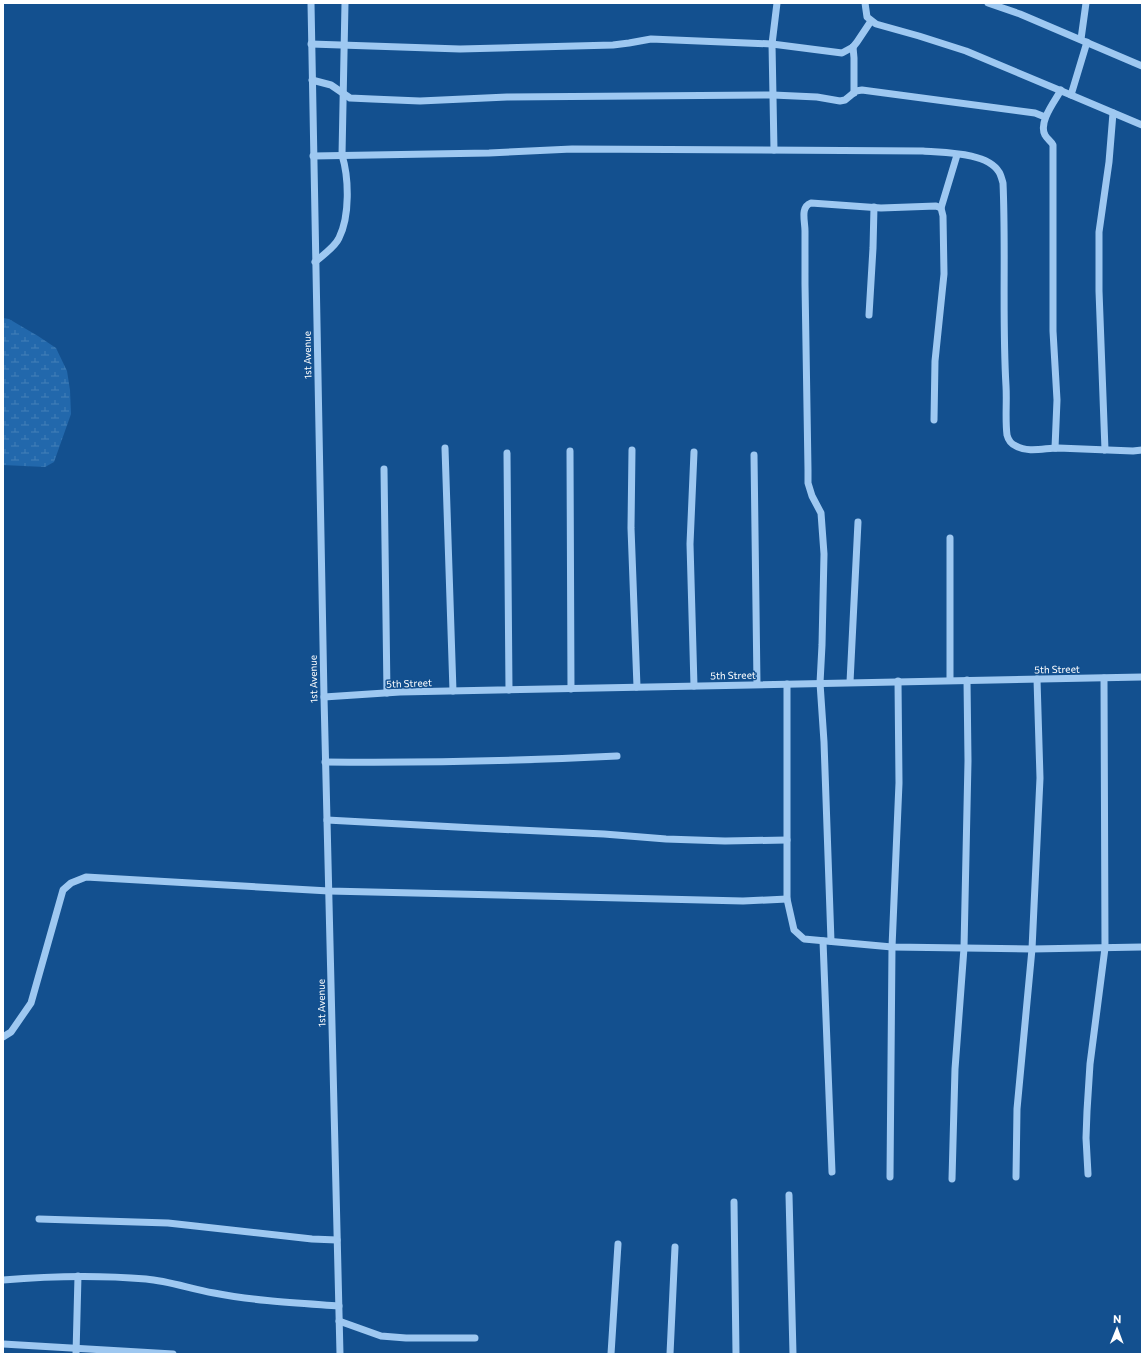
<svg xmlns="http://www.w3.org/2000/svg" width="1145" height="1357" viewBox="0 0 1145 1357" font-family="Commissioner,sans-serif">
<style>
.wetland{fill:url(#wetland-marsh)}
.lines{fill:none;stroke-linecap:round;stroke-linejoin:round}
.minor{stroke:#9ec8f1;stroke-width:7}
.labels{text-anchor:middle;stroke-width:3;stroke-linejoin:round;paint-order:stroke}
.street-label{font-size:10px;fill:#fff;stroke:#13508f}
</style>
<defs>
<pattern id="wetland-marsh" width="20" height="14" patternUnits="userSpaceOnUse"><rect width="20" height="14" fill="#2268ac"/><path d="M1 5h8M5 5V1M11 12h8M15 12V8" fill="none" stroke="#437fb8"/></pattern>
</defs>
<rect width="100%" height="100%" fill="#13508f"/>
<!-- wetland -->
<polygon class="wetland" points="3,318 9,319 38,336 56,348 67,371 70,390 71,414 54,462 45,467 3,465"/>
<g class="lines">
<!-- minor -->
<g class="minor">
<polyline points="311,3 324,697 340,1354"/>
<polyline points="865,3 867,17 876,24 919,36 966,51 1071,95 1142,125"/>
<polyline points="988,3 1020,14 1142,66"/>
<polyline points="1081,39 1086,3"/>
<polyline points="311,44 460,49 613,45 629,43 651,39 772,44 842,53 853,47 857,42 871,21"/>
<polyline points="853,47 854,58 854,93"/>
<polyline points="312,80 331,85 350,98 372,99 420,101 507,97 773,95 817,97 840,101 845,100 856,91 862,90 1035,113 1045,117"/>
<polyline points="1071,95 1087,42"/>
<polyline points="774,150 772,44 777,3"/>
<path d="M313,156L489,153L572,149L923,151C944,153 987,152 999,172C1001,175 1002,180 1003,183C1006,251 1002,319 1006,386C1007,402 1005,419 1007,435C1008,439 1011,444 1016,446C1028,453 1045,448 1058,448C1083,449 1108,450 1133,451L1142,450"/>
<polyline points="941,208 957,155"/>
<path d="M315,262C323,255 335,247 339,238C350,216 349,178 342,155L345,3"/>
<polyline points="869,315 873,248 874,207"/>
<polyline points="445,448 453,691"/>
<path d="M1055,448L1057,400L1053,331V145C1051,141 1047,139 1045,135C1038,122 1055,101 1061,90"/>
<polyline points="632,450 631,528 637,687"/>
<polyline points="1105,450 1099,291 1099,232 1109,162 1113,113"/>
<polyline points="570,451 571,689"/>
<polyline points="507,453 509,690"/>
<polyline points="754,455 757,684"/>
<polyline points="384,469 387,693"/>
<polyline points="950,538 950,680"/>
<polyline points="850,682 858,522"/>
<polyline points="787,684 787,899 794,930 804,939 892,947 1032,949 1142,947"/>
<polyline points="694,686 690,544 694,452"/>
<polyline points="324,697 400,692 1142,677"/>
<path d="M325,762C423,763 520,761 617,756"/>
<polyline points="327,820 475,828 604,834 666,839 725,841 787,840"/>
<polyline points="823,941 832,1172"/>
<path d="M831,941L824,742L820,683L822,645L824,554L821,513L812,496L808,483V470L805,284V231C805,221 800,207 811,203L881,208L936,206L941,208L943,216L944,274L935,361L934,420"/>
<polyline points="3,1037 11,1032 31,1003 63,890 71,883 86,877 329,891 743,901 787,899"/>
<polyline points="1088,1174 1086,1138 1087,1111 1090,1064 1105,948 1104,678"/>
<polyline points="890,1177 892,947 899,783 898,681"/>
<polyline points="1016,1177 1017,1109 1032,949 1040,778 1037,679"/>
<polyline points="952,1179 955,1069 964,948 968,761 967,680"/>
<polyline points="789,1195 793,1354"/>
<polyline points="734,1202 736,1354"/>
<polyline points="39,1219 168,1223 312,1239 337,1240"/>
<path d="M3,1280C51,1276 98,1275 146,1279C169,1281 191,1289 214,1293C255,1301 297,1303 339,1306"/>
<polyline points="339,1321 381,1336 406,1338 475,1338"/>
<polyline points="3,1344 173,1354"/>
<polyline points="76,1354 78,1276"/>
<polyline points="611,1354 618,1244"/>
<polyline points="670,1354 675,1247"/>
</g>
</g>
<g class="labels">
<!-- street labels -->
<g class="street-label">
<text transform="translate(307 355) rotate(-91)" y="4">1st Avenue</text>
<text transform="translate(1057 669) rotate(-1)" y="4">5th Street</text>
<text transform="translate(733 675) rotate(-1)" y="4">5th Street</text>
<text transform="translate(313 679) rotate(-91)" y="4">1st Avenue</text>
<text transform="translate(409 683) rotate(-2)" y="4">5th Street</text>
<text transform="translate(321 1003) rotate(-91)" y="4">1st Avenue</text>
</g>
</g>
<!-- border -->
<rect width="1145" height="1357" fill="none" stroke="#ffffff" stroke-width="8"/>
<!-- north arrow -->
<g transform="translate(1117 1329) rotate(1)" stroke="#13508f" stroke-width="3" paint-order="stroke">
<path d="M0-3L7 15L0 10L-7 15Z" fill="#ffffff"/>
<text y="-6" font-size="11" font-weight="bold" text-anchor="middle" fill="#ffffff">N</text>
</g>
</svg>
